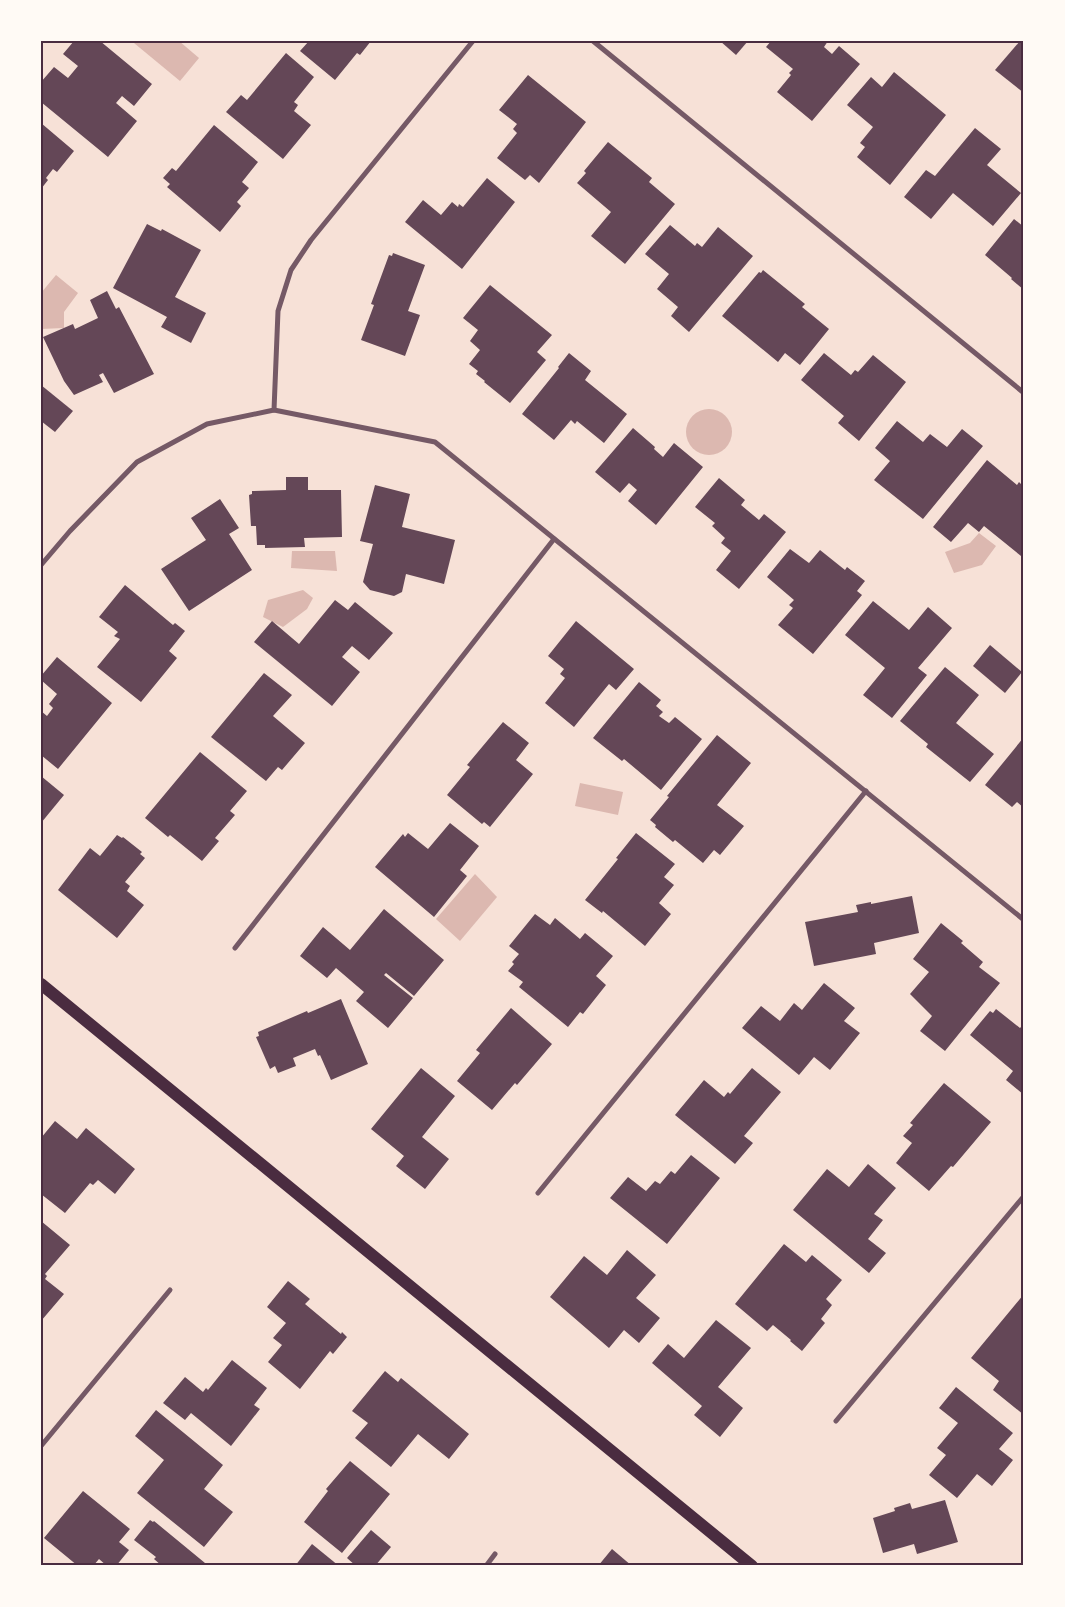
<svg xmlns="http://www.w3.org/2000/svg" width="1065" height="1607" viewBox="0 0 1065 1607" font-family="'Asap Condensed',sans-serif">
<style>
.water{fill:#dcb8b0}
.building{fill:#644757}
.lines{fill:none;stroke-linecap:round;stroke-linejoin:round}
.minor{stroke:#755966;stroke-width:5}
.primary{stroke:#4a2c40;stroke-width:12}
.neatline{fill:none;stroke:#4a2c40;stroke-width:2}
</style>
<rect width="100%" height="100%" fill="#f7e1d7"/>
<!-- water -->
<g class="water">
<polygon points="136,41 179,41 199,58 180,81 134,43"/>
<polygon points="56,275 78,293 64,312 64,328 41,329 41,293"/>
<circle cx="709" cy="432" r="23"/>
<polygon points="979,533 996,546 982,565 954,573 945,552 970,543"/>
<polygon points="292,551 335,551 337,571 291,568"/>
<polygon points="303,590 313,598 307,609 283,627 263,617 268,600"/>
<polygon points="580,783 623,792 618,815 575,806"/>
<polygon points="475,874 497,897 460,941 436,919"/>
</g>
<!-- building -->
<g class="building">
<polygon points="74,41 100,41 152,84 134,106 122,96 116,103 137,121 108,157 41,102 41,82 54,67 68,78 78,66 63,54"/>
<polygon points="309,41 371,41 360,55 357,53 335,80 300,51"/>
<polygon points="720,41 748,41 736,55"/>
<polygon points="771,41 828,41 824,47 832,54 839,46 860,64 812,121 777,92 791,75 789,73 793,69 766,47"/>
<polygon points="1020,41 1024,41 1024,93 995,70"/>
<polygon points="286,53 314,77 294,102 298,105 294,111 311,125 283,159 226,112 241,95 247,100"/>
<polygon points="894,72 946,115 890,185 857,157 865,147 860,143 873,127 847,105 871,77 882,87"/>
<polygon points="528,75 586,122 539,183 530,175 525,180 497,158 517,133 513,129 517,124 499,110"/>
<polygon points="41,123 74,151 57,172 53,169 46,178 48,180 41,189"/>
<polygon points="214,125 258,162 242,182 249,188 237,202 241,206 220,232 167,187 170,184 163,178 172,168 176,171"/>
<polygon points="975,128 1001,149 987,165 1021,193 993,226 953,193 931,219 904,197 926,170 935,176"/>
<polygon points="608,142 652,178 649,182 675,204 625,264 591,236 611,212 577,183 586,173 584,171"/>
<polygon points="487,178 515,202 462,269 405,222 423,200 441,215 452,202 458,207 459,204 463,207"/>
<polygon points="1014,219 1024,227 1024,290 1011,279 1012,278 985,255"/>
<polygon points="147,224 161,231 162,229 201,250 175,297 206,313 191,343 161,327 167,317 113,288"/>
<polygon points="670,225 695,246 697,243 702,247 718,227 753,256 689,332 671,316 678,307 657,289 669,274 645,254"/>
<polygon points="393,253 425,265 408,311 420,315 405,356 361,340 374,305 371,304 389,255 392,256"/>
<polygon points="763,270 805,304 802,307 829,329 800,365 785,353 778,362 722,316 759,272 761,273"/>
<polygon points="490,285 552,335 537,352 546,360 510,403 484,382 485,381 476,374 478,371 469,364 480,350 470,341 478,330 463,318"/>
<polygon points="107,291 116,309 119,307 154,374 114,393 103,373 99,375 103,382 74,395 64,381 43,337 73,324 75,329 98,318 90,300"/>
<polygon points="569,353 591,371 585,380 627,414 604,443 577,421 575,424 571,420 554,440 522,414 559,368 558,367"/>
<polygon points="824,353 851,375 855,370 858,372 873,355 906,382 859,441 838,423 844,416 801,380"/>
<polygon points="41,385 73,411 55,432 41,421"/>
<polygon points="897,421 923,442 930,434 947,447 962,429 983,446 923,519 874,480 890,461 875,448"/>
<polygon points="633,428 655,447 654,449 663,457 674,443 703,467 656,525 628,501 637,490 629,483 620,493 595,472"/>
<polygon points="987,460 1017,485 1019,482 1024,487 1024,552 1021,556 984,526 979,532 968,523 951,542 933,527"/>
<polygon points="286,477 308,477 308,490 341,490 342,537 304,538 305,547 265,548 265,545 257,545 256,526 251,526 249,495 252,494 252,491 286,490"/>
<polygon points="719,478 745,500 741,505 759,520 764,514 786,532 739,589 716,570 731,551 721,543 725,538 712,526 715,523 695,507"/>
<polygon points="375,485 410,494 402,527 455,540 444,584 406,574 402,592 394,596 370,590 363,582 373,544 360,541"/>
<polygon points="220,499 239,528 229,534 252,570 189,611 161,569 206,540 191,518"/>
<polygon points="790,549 809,563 820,550 845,570 847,567 865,581 857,591 862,595 813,654 778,625 793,608 789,605 794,600 767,577"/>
<polygon points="125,585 173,625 175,623 185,631 169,651 177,658 141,702 97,667 120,639 114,636 118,632 99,617"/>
<polygon points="335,600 348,610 355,602 393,633 369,660 352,646 342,657 360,672 332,706 254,642 272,621 299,644"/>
<polygon points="873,601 909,630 928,607 952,628 918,668 927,675 892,718 863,695 885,668 845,635"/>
<polygon points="576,621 634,669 616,690 609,684 574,727 545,703 565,678 560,674 564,669 548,656"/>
<polygon points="990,645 1022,672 1005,693 973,666"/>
<polygon points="57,657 112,703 58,769 41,755 41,711 47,716 53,708 49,704 57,694 41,680 41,676"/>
<polygon points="945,667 979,695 956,723 994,754 970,782 926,747 928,744 900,721"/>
<polygon points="264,673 292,695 273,716 305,743 282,770 278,767 266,781 211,737"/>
<polygon points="639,682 661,700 656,706 663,712 659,716 669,723 675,717 702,739 661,790 624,759 622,761 593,738"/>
<polygon points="503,722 529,743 516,760 533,774 490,827 484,822 482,824 447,795 470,767 467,765"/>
<polygon points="717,735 751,763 717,805 744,826 720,855 714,850 703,863 675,840 673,842 655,827 656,825 650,820 669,797 667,796"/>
<polygon points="1024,737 1024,808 1017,802 1012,807 985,785"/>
<polygon points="200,752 247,791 230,811 235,815 215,838 219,841 202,861 170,835 168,837 145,818"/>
<polygon points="41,776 64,795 41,823"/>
<polygon points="450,823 479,846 460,870 467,876 434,917 375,867 403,834 405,837 408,833 428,849"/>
<polygon points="636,833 675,864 664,877 674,885 659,903 671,914 645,946 603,911 602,913 585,900 618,859 616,858"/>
<polygon points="117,835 122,838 123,837 142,852 140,854 145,858 125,882 130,886 127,891 144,905 117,938 58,890 90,848 100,856"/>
<polygon points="912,896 919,933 874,943 876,954 814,966 805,922 858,912 856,905 871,902 871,904"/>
<polygon points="384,909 444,960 414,996 386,973 384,975 413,998 388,1028 356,1001 364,992 336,968 327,978 300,956 323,927 350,950"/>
<polygon points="535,914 550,925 555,918 580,939 585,933 613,956 596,976 606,985 583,1014 580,1012 568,1027 519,987 523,982 508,971 514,964 512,962 519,954 509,946"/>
<polygon points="941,923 963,941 961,943 983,962 979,967 1000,983 945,1051 920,1031 932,1016 910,994 929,972 913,959"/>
<polygon points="824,983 855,1008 844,1021 860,1033 830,1070 814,1057 799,1075 742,1028 761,1006 780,1021 794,1003 802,1010"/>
<polygon points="341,999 368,1064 331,1080 320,1055 318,1056 315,1049 293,1058 296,1066 278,1073 275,1066 270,1069 256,1037 259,1036 258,1032 307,1011 308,1013"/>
<polygon points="511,1008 552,1044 517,1085 515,1083 492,1110 457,1081 480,1053 476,1050"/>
<polygon points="996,1009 1020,1028 1022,1026 1024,1027 1024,1095 1006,1080 1013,1071 970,1035 990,1011 993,1013"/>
<polygon points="421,1068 455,1096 422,1137 449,1159 425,1189 396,1166 404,1156 371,1129"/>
<polygon points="752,1068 781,1092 744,1136 753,1143 735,1164 675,1115 704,1080 724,1097 728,1092 730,1094"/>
<polygon points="944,1083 991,1122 953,1167 951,1166 929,1191 896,1163 912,1143 903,1136 913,1125 910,1123"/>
<polygon points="55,1121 77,1139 86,1128 135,1169 115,1194 98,1180 93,1185 90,1183 65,1213 41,1194 41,1138"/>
<polygon points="691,1155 720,1178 667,1244 610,1198 628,1177 646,1191 655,1181 660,1184 671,1171 675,1174"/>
<polygon points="868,1164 896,1188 874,1214 883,1220 868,1239 886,1253 869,1273 793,1210 827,1169 849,1187"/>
<polygon points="41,1221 70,1245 45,1274 47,1276 45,1279 64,1294 41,1321"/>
<polygon points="784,1244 806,1262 812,1255 842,1280 826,1299 832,1305 821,1319 825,1323 802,1351 790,1341 791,1340 773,1325 767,1331 735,1304"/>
<polygon points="627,1250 656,1275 636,1298 660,1318 639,1343 624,1330 609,1348 550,1297 584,1256 607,1275"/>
<polygon points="288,1281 310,1299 305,1304 341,1334 342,1332 347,1337 333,1354 330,1351 300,1389 268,1362 282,1345 273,1338 286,1323 267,1307"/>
<polygon points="1024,1294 1024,1415 993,1390 999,1381 971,1358"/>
<polygon points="716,1320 751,1348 718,1387 743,1408 720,1437 694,1415 702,1406 652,1363 668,1344 684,1358"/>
<polygon points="232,1360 267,1388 254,1405 260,1409 231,1446 191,1413 185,1420 163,1403 185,1377 203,1392 206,1388 208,1390"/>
<polygon points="385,1371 398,1382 401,1378 469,1434 449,1459 418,1434 391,1467 355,1438 368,1423 352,1411"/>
<polygon points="956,1387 1013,1433 999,1449 1013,1460 992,1486 977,1474 957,1498 929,1475 946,1455 937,1448 958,1423 939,1408"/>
<polygon points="156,1410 223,1465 204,1489 233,1512 204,1547 137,1493 164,1460 135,1436"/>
<polygon points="350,1461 390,1494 342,1553 304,1522 328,1491 326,1489"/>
<polygon points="83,1491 130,1529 119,1542 129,1550 116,1566 107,1566 99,1559 93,1566 78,1566 44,1538"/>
<polygon points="945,1500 958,1542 917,1554 914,1544 883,1553 873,1518 895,1511 894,1508 910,1503 912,1509"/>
<polygon points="150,1520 153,1522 154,1521 205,1563 203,1566 162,1566 154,1559 156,1557 134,1540"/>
<polygon points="371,1530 391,1547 375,1566 356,1566 347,1558"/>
<polygon points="312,1544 339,1566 295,1566"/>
<polygon points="612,1549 632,1566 598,1566"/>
</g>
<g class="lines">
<!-- minor -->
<g class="minor">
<polyline points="593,41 1024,393"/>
<polyline points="274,410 435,442 1024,920"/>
<polyline points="41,565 70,531 137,462 207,424 274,410 278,311 291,270 311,240 473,41"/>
<polyline points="235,948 554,539"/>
<polyline points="538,1193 866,791"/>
<polyline points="836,1421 1024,1196"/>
<polyline points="41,1446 170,1290"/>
<polyline points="486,1566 495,1554"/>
</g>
<!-- primary -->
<polyline class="primary" points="41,984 752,1566"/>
</g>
<!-- border -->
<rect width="1065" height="1607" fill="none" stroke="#fffaf5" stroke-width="85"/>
<rect x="42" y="42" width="980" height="1522" class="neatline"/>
</svg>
